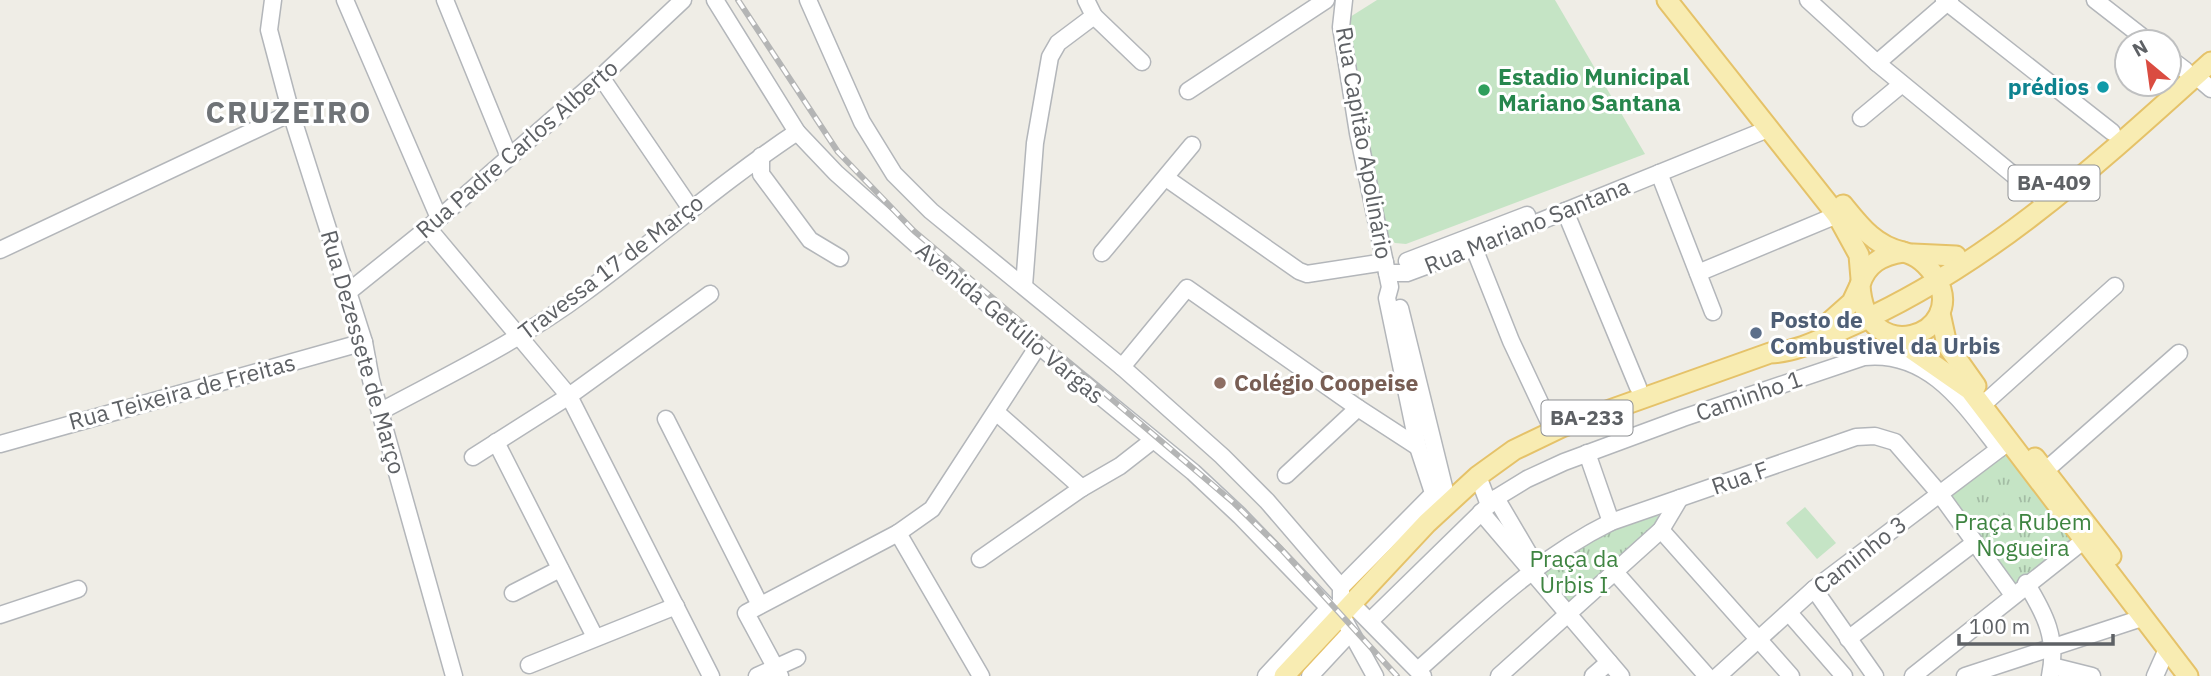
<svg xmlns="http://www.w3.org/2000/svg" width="2211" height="676" viewBox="0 0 2211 676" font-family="'IBM Plex Sans',sans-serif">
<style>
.park{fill:url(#park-tufts)}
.garden{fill:#c5e4c5}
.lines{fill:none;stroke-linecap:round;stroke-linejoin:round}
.minor-casing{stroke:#b3b6ba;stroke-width:19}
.major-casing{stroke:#e5c269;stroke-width:23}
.minor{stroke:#fff;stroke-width:16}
.major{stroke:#f8ecb2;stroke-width:19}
.rail-casing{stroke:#b4b5b5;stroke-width:6}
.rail{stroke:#fff;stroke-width:3.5;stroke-dasharray:10;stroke-linecap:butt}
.culture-dot{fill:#0f9aa8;stroke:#fff;stroke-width:2.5}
.leisure-dot{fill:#2e9e5b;stroke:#fff;stroke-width:2.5}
.service-dot{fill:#5c6f8a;stroke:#fff;stroke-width:2.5}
.education-dot{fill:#8d6e63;stroke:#fff;stroke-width:2.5}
.labels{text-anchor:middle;stroke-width:6;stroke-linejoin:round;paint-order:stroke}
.shield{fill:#fff;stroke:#8e9093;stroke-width:2}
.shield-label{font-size:21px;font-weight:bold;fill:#5e6165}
.leisure-label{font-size:23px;font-weight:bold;fill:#27864d;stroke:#fff;text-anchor:start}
.culture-label{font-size:23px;font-weight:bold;fill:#0d838f;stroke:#fff;text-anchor:end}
.street-label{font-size:23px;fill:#5e6165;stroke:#fff}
.service-label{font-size:23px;font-weight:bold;fill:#4e5e75;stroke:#fff;text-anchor:start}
.education-label{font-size:23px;font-weight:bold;fill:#785e54;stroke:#fff;text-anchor:start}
.park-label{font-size:23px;fill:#3e8441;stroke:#fff}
.district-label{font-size:30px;font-weight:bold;letter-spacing:2px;fill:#6f7377;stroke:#fff}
</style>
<defs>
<pattern id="park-tufts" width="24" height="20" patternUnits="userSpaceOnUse" patternTransform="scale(1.75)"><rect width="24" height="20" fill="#c5e4c5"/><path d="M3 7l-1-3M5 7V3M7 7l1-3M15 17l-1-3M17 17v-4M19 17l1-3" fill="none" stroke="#a3bca4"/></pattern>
</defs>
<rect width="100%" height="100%" fill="#efede6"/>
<!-- park -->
<g class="park">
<polygon points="2004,452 2075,543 2018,588 1950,497"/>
<polygon points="1657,515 1664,526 1568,609 1540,566 1609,529"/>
</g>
<!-- garden -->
<g class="garden">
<polygon points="1377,0 1555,0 1645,154 1406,244 1395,243 1388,237 1346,27 1350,17"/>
<polygon points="1805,507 1836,543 1817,559 1786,523"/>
</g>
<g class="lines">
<!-- minor casing -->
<g class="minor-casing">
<g id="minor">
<polyline points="273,0 269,30 291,113 364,342 371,380 454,676"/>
<polyline points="345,0 439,218"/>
<polyline points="445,0 509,157"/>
<polyline points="715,0 797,132 836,173 935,261 1193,472 1240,516 1329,608 1336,619"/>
<polyline points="808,0 862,122 894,174 931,211 1122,367 1222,456 1267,501 1341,587 1341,614 1375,676"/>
<polyline points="1344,0 1341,27 1358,133 1390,287 1387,298 1418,447 1439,511"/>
<polyline points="1808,0 1877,63 2039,196"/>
<polyline points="1944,0 2112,132"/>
<polyline points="2095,0 2149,42"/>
<polyline points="1094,16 1142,62"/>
<polyline points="2169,58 2185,70"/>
<polyline points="1877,63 1950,0"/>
<polyline points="2196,76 2211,89"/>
<polyline points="601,77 691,209"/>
<polyline points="1188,91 1326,0"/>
<polyline points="1861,118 1902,84"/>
<polyline points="761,156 761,174 810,240 840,258"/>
<polyline points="1659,173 1713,312"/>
<polyline points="1166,178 1299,271 1307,274 1385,262"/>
<polyline points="1565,211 1638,387"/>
<polyline points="428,228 569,396 711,676"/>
<polyline points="1474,248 1511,341 1550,424"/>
<polyline points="0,250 291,113"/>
<polyline points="1102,253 1192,145"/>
<polyline points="1407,261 1527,215"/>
<polyline points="1387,273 1407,273 1474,248 1768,129"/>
<polyline points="1698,273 1837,215"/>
<polyline points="1024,286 1035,143 1050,57 1058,43 1094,16 1086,0"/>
<polyline points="347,293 428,228 601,77 683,0"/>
<polyline points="1400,308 1448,503"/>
<polyline points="1122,367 1187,288 1358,408 1418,447"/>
<polyline points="1988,400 2115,286"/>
<path d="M381,411C450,374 521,340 584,293C656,240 723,181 797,132"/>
<polyline points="996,412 1082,488 1120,466 1152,441"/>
<polyline points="666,419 760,605"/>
<polyline points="496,442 595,637"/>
<polyline points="0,444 364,342"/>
<polyline points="1587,453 1611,522"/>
<polyline points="473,457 569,396 710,294"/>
<polyline points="2046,470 2179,353"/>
<polyline points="1286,475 1358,408"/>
<polyline points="1478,476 1489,505"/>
<polyline points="1496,498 1536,566"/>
<polyline points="1481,512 1621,676"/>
<polyline points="1661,530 1791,676"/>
<polyline points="898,533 981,676"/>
<polyline points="980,559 1082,488"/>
<polyline points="1615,572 1707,676"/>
<path d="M2026,583C2045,614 2058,639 2050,676"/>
<polyline points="1341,587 1440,487"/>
<polyline points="1814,589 1875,676"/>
<polyline points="513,593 560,569"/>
<polyline points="1351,603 1423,676"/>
<polyline points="1790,614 1844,676"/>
<polyline points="0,615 78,589"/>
<path d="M1370,621L1496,498L1527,479L1564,462L1683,418L1864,357C1929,350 1964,404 1999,449"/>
<polyline points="1848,639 1974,543"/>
<polyline points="529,665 676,606"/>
<polyline points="2052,666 2092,676"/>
<path d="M1418,670C1479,616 1536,559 1611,522L1856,437L1875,436L1895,442L1939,493L2013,595"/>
<polyline points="757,676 797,658"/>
<polyline points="780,676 746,613 898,533 932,509 1038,346"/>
<polyline points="1266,676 1329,608"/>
<polyline points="1310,676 1349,634"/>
<polyline points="1499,676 1661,530 1680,498"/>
<polyline points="1593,676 1609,662"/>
<polyline points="1718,676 1814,589 2007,443"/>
<polyline points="1913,676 2092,534"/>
<polyline points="1965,676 2142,618"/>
<polyline points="2155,676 2167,649"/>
</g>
</g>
<!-- major casing -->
<g class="major-casing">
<g id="major">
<polyline points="1667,0 1837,215 1859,255 1861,279"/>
<path d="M1843,205C1860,226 1875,246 1903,252"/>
<path d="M1903,252C1918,255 1928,265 1936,278C1969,335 1865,371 1860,285C1866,264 1882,255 1903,252Z"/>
<polyline points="1913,254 1956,256"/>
<polyline points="1940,313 1947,345 1976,386"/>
<polyline points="1825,326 1852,302 1860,285"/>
<polyline points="1894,337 1970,390 2188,676"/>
<polyline points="2035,458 2111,556"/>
<path d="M1284,676L1427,523L1478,476L1514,450L1562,427L1770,353C1797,352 1821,339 1846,328C1986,268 2099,163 2211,62"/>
</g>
</g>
<!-- minor -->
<use href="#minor" class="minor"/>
<!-- major -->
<use href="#major" class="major"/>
<!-- rail casing -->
<g class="rail-casing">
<polyline id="rail" points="738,0 838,152 914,231 1234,503 1281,549 1397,676"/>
</g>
<!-- rail -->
<use href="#rail" class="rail"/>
</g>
<!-- markers -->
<circle class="culture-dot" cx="2103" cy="87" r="7"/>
<circle class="leisure-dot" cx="1484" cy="90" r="7"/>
<circle class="service-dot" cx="1756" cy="333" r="7"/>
<circle class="education-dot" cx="1220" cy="383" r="7"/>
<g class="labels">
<!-- shield labels -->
<g class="shield">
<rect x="2008.5" y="165.5" width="91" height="35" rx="5"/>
<rect x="1541.5" y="400.5" width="91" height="35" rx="5"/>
</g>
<g class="shield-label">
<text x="2054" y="190">BA-409</text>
<text x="1587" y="425">BA-233</text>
</g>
<!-- leisure labels -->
<g class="leisure-label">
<text x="1498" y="85">Estadio Municipal<tspan x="1498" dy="26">Mariano Santana</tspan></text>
</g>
<!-- culture labels -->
<g class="culture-label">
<text x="2089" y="95">prédios</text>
</g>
<!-- street labels -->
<g class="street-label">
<text transform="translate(1364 143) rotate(80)" y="8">Rua Capitão Apolinário</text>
<text transform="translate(517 149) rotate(-41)" y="8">Rua Padre Carlos Alberto</text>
<text transform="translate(1527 226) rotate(-22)" y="8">Rua Mariano Santana</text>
<text transform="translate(611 267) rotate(-37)" y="8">Travessa 17 de Março</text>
<text transform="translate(1010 323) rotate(40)" y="8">Avenida Getúlio Vargas</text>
<text transform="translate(363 352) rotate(74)" y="8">Rua Dezessete de Março</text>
<text transform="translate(182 392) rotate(-15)" y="8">Rua Teixeira de Freitas</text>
<text transform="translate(1749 396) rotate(-19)" y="8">Caminho 1</text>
<text transform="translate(1740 478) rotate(-19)" y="8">Rua F</text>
<text transform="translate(1860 555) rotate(-38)" y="8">Caminho 3</text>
</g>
<!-- service labels -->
<g class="service-label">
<text x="1770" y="328">Posto de<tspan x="1770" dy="26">Combustivel da Urbis</tspan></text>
</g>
<!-- education labels -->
<g class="education-label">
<text x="1234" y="391">Colégio Coopeise</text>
</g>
<!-- park labels -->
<g class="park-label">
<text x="2023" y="530">Praça Rubem<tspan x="2023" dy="26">Nogueira</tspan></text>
<text x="1574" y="567">Praça da<tspan x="1574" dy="26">Urbis I</tspan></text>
</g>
<!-- district labels -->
<g class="district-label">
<text x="289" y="123">CRUZEIRO</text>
</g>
</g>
<!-- north arrow -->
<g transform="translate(2148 63) rotate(331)"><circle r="33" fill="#ffffff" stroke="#bfc0c1" stroke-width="2"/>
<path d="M0-5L12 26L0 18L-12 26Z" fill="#da4c41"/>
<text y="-10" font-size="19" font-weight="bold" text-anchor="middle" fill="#5e6165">N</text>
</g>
<!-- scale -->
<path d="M1959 634v10h154v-10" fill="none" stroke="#5e6165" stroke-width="3.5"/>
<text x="1969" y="634" font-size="21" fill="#5e6165" stroke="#ffffff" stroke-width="5" paint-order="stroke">100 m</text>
</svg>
